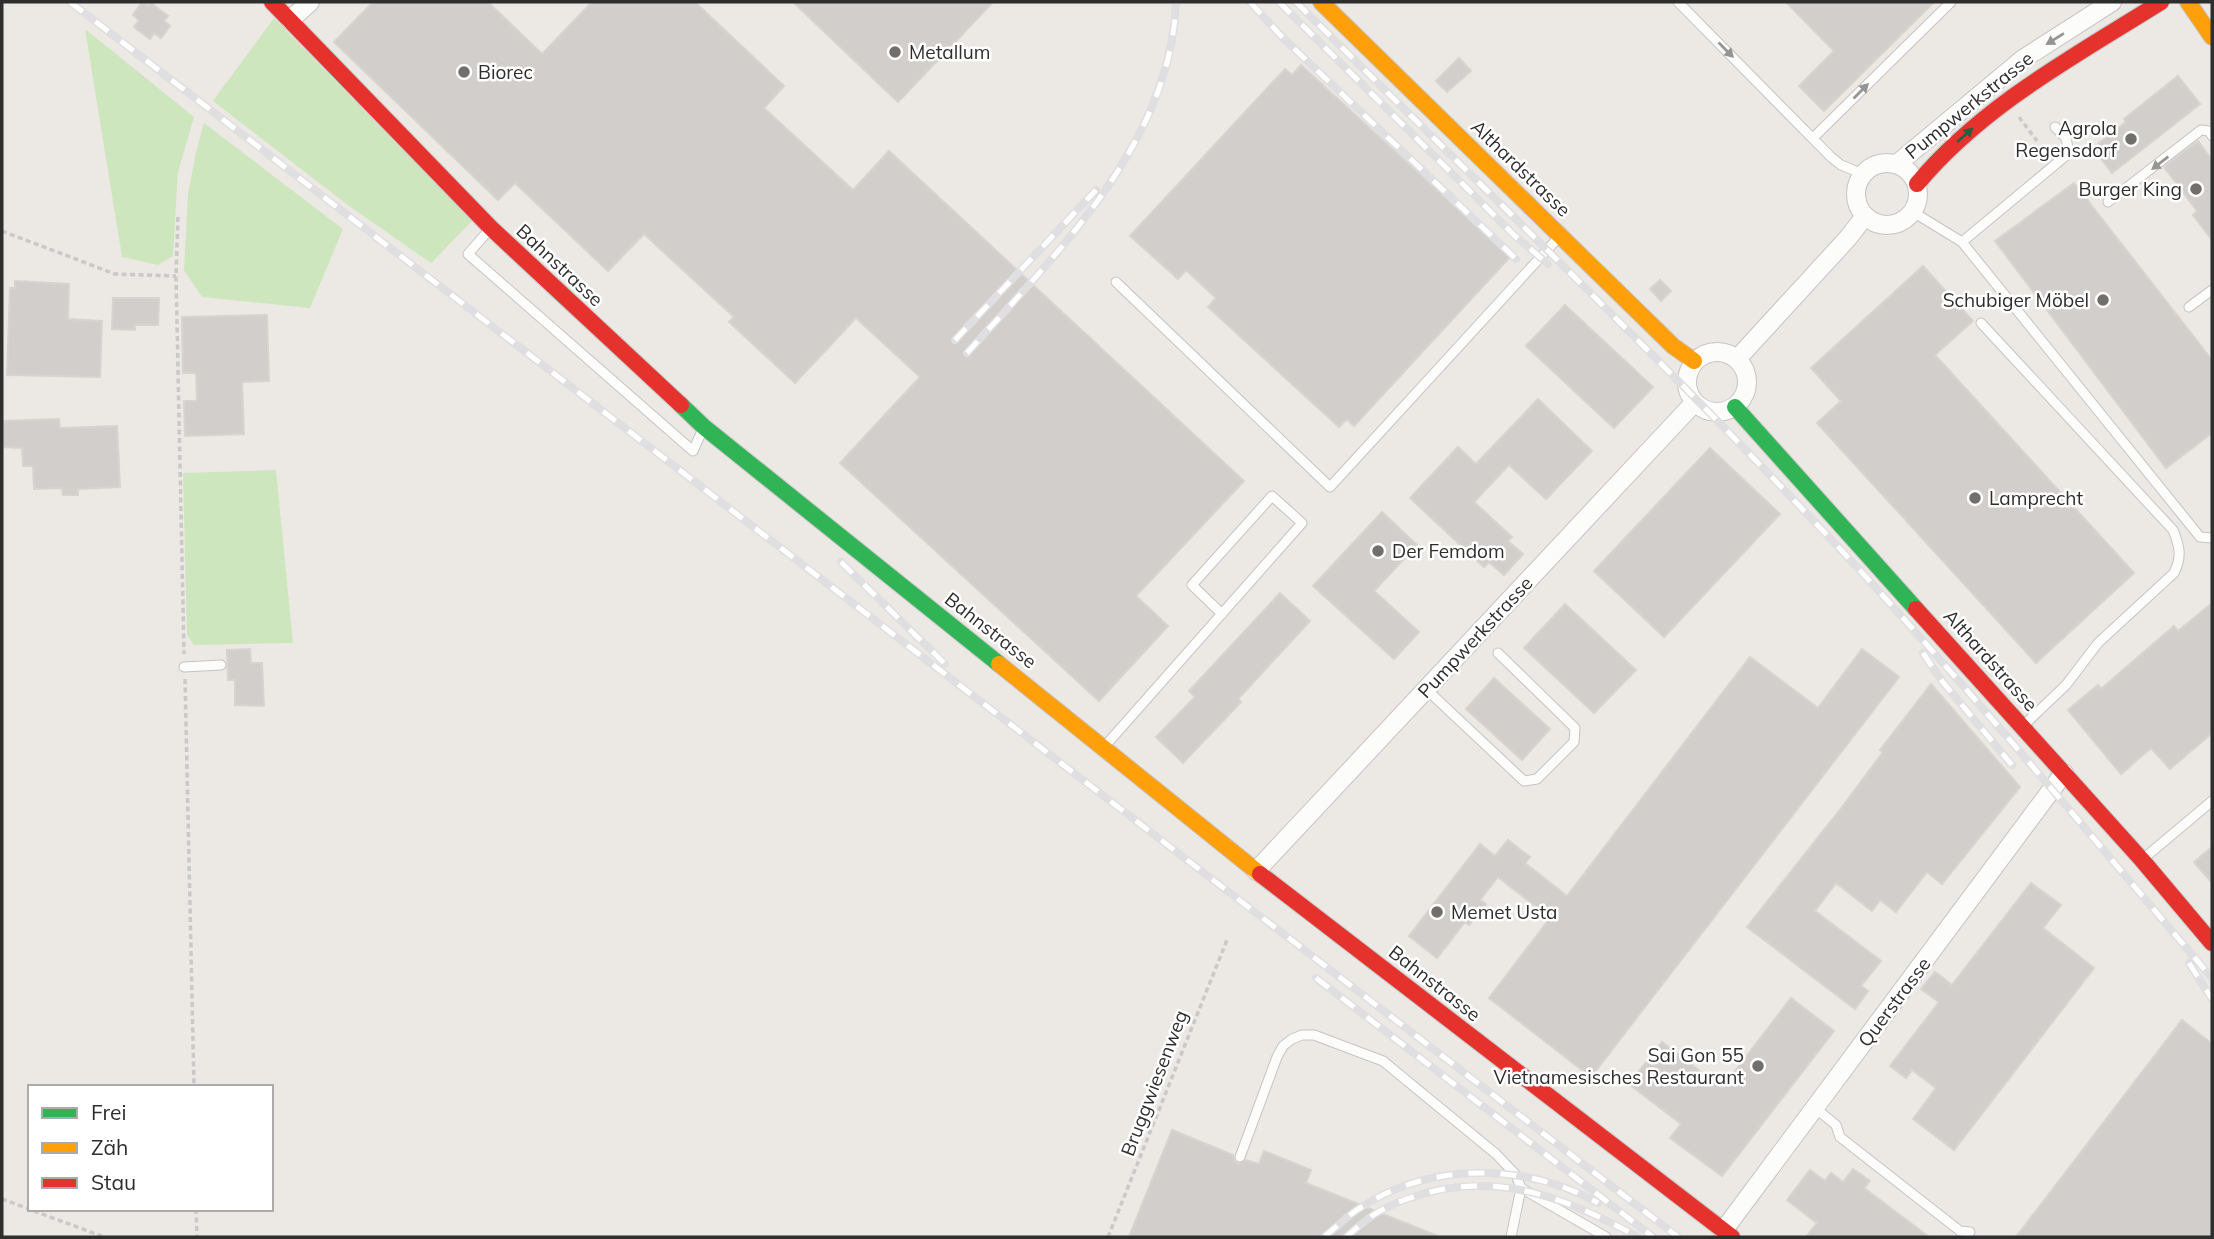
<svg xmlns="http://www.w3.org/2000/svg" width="2214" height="1239" viewBox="0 0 2214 1239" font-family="Mulish,sans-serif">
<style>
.green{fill:#cee6be}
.building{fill:#d1cecb;stroke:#d7d4d0;stroke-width:2}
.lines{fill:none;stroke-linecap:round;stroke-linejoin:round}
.lane-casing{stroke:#c5c4c5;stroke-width:11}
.street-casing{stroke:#c5c4c5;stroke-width:20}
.fast-casing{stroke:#c5c4c5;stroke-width:18}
.slow-casing{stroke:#c5c4c5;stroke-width:18}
.jam-casing{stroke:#c5c4c5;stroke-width:18}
.path{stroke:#c9c9c8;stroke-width:3.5;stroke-dasharray:5 3.5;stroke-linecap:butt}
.lane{stroke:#fcfcfb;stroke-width:9}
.street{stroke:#fcfcfb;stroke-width:18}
.fast{stroke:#30b455;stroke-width:16}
.slow{stroke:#ff9f0a;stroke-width:16}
.jam{stroke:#e5322d;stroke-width:16}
.rail-casing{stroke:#dfdfe1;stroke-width:8}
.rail{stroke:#fff;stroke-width:5;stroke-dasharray:16;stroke-linecap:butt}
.oneway{fill:#959594}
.oneway2{fill:#2f5d3c}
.poi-dot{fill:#706f6e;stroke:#fff;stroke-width:2.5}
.labels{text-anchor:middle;stroke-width:5;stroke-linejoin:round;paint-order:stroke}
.poi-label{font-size:19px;fill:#2e2e2e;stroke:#fff;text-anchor:start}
.street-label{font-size:19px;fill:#2e2e2e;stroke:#fff}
</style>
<rect width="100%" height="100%" fill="#ece8e4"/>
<!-- green -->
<g class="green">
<polygon points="274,18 472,221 431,263 349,206 213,101"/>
<polygon points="85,29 194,117 178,172 173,256 158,265 122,257"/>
<polygon points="204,123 343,229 310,308 202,297 184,270 188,194 196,152"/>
<polygon points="276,470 293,643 194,645 187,635 183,473"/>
</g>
<!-- building -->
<g class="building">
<polygon points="142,2 148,6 151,3 168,16 164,21 170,26 161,38 154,33 150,39 134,27 139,20 133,15"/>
<polygon points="373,2 488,2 542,54 592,2 695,2 784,86 764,108 853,190 889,151 1244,481 1136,596 1168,626 1099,701 840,463 920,377 856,318 795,383 729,322 734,317 644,234 608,271 515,183 498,200 334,42"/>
<polygon points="793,2 993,2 898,102"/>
<polygon points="1786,2 1934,2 1824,111 1799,86 1834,51"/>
<polygon points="1459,58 1471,71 1447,92 1436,81"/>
<polygon points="1301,65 1510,257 1354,426 1347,419 1339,427 1208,307 1216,298 1186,270 1178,279 1130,236 1285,69 1292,75"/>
<polygon points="2178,76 2200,104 2112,173 2093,148 2126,122 2124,119"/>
<polygon points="2198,141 2212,160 2212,240 2193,215 2197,211 2164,167"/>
<polygon points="2074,183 2212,360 2212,433 2166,468 1995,241"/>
<polygon points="1923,266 1973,321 1935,355 2134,573 2036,663 1817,423 1841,401 1811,368"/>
<polygon points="1660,280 1671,291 1661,301 1650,289"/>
<polygon points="15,281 69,284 68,319 102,321 100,377 7,375 10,288 15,288"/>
<polygon points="113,298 159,298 158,325 135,325 135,330 112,329"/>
<polygon points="1565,305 1653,387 1614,428 1526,346"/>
<polygon points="267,315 269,381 242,382 244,434 185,436 184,401 197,401 196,373 183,373 182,317"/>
<polygon points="1538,399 1592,451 1546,499 1509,465 1474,502 1512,537 1508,541 1523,554 1504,575 1489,562 1484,567 1410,498 1458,447 1476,464"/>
<polygon points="59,419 60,428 117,426 120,487 78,489 78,495 63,495 62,488 34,489 33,466 23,466 22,448 2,447 2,421"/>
<polygon points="1710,448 1780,514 1664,637 1594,571"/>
<polygon points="1382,512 1417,545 1374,591 1419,632 1394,659 1313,586"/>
<polygon points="1280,593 1310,621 1238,699 1241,702 1183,763 1156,737 1195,697 1189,691"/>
<polygon points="2212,603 2212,733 2170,769 2151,748 2121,774 2068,710 2098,685 2101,689 2174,626 2178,631"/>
<polygon points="1565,604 1636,670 1594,713 1524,648"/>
<polygon points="250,649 251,663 262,663 264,706 235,705 235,680 228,680 227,650"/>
<polygon points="1862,649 1899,677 1591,1077 1489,998 1550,918 1498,877 1480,900 1486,904 1469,925 1465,922 1437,958 1409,936 1480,844 1495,856 1508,840 1530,857 1525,863 1567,896 1750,657 1818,708"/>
<polygon points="1494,678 1550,729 1522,760 1466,709"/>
<polygon points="1931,684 2020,787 1942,884 1927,872 1896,912 1880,900 1872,911 1836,883 1815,911 1881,961 1861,986 1868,991 1855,1009 1747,927 1842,807 1883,752 1880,750"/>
<polygon points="2212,847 2212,883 2194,862"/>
<polygon points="2031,883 2061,905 2043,928 2094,968 1954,1150 1913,1119 1936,1088 1912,1070 1906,1078 1890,1066 1939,1002 1921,989 1935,972 1952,985"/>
<polygon points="1791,998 1834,1031 1722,1176 1670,1138 1681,1124 1629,1084 1662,1042 1722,1088"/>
<polygon points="2182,1020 2212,1044 2212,1237 2016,1237"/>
<polygon points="1172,1130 1233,1155 1234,1161 1238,1164 1246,1160 1259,1164 1264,1151 1311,1170 1306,1183 1440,1237 1129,1237"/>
<polygon points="1853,1169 1870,1181 1864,1188 1929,1237 1806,1237 1817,1223 1787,1200 1810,1170 1825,1181 1831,1173 1843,1182"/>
</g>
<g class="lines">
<!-- lane casing -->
<g class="lane-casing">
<g id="lane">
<polyline points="1678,2 1831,157 1841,165 1863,174"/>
<polyline points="1813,138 1951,2"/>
<polyline points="2108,202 2201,130 2209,131 2212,136"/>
<polyline points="1913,212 1962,242 2069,153 2066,138 2055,127"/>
<polyline points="489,230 468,254 693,451 702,431"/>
<polyline points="1962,242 2200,537 2212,538"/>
<polyline points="1116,282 1330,487 1559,237"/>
<polyline points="2189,307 2212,290"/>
<path d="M1981,323L2173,530C2180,547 2182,557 2174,573L2098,643L2066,685L2025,724"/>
<polyline points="184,667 221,665"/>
<polyline points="1426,689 1524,781 1537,779 1574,742 1575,728 1498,653"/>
<polyline points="1105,746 1302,523 1272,496 1192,585 1222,614"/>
<polyline points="2143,859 2212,801"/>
<polyline points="1815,1108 1836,1125 1840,1137 1960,1231 1970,1232"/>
<polyline points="1240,1157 1277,1057 1283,1046 1292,1039 1302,1035 1314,1035 1383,1061 1496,1154 1516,1175 1521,1188 1511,1237"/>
<polyline points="1521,1188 1606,1237"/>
</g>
</g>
<!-- street casing -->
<g class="street-casing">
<g id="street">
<polyline points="290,20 310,2"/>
<circle cx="1887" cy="194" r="31"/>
<polyline points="1897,164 2023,59 2112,2"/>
<circle cx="1717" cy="382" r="30"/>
<polyline points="1737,359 1848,238 1865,216"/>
<polyline points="1256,871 1694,403"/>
<polyline points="1723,1231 2064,773"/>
</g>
</g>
<!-- fast casing -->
<g class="fast-casing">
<g id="fast">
<polyline points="681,405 704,427 999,664"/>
<polyline points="1735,407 1916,609"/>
</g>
</g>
<!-- slow casing -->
<g class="slow-casing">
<g id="slow">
<polyline points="1321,2 1673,346 1694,361"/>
<polyline points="2188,2 2212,37"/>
<polyline points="999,664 1260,874"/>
</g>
</g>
<!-- jam casing -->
<g class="jam-casing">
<g id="jam">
<polyline points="272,2 491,228 681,405"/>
<path d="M1917,184C1983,105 2075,56 2161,2"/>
<polyline points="1916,609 2142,860 2212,943"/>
<polyline points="1260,874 1732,1237"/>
</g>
</g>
<!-- path -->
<g class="path">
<polyline points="2019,117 2037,141"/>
<polyline points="178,217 176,276 184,654"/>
<polyline points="2,231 115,274 176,276"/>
<polyline points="185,679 194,1087"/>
<polyline points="2,1199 104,1237"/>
<polyline points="196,1209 197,1237"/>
<polyline points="1108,1237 1227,940"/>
</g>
<!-- lane -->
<use href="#lane" class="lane"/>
<!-- street -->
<use href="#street" class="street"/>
<!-- fast -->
<use href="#fast" class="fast"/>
<!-- slow -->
<use href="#slow" class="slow"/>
<!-- jam -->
<use href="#jam" class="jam"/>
<!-- rail casing -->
<g class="rail-casing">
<g id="rail">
<polyline points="70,2 1678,1237"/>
<polyline points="1250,2 1283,38 1516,259"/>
<polyline points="1279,2 1514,235 1548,264"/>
<path d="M1296,2C1479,184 1666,363 1842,551C1970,689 2090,835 2212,978"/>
<polyline points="955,340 1096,190"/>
<path d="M967,353C1056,254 1171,143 1176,2"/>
<polyline points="841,562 945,664"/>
<polyline points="1923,653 1942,681 2012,765"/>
<polyline points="2189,963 2212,999"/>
<polyline points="1316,978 1653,1237"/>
<path d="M1325,1236C1338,1226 1349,1214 1363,1206C1432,1162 1527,1163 1598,1203"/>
<path d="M1346,1237C1357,1228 1367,1218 1380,1211C1395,1202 1412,1197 1430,1192C1506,1173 1572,1201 1638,1237"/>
</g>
</g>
<!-- rail -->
<use href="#rail" class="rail"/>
</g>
<!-- one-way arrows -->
<defs><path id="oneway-solid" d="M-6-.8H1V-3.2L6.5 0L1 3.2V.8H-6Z" transform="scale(1.75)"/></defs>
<g class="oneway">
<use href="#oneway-solid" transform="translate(2055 39) rotate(148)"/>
<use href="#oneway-solid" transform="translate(1726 50) rotate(45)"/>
<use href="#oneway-solid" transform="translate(1861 91) rotate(-45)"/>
<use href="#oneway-solid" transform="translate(2160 163) rotate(142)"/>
</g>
<use class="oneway2" href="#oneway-solid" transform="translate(1965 135) rotate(-42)"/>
<!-- markers -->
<g class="poi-dot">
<circle cx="895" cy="52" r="7"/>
<circle cx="464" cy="72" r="7"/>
<circle cx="2131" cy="139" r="7"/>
<circle cx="2196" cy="189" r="7"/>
<circle cx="2103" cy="300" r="7"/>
<circle cx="1975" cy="498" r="7"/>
<circle cx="1378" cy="551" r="7"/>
<circle cx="1437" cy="912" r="7"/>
<circle cx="1758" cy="1066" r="7"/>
</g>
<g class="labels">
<!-- poi labels -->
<g class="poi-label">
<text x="909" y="59">Metallum</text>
<text x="478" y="79">Biorec</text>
<text x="2117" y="135" text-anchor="end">Agrola<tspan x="2117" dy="22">Regensdorf</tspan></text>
<text x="2182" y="196" text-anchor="end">Burger King</text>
<text x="2089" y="307" text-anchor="end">Schubiger Möbel</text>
<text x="1989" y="505">Lamprecht</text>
<text x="1392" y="558">Der Femdom</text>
<text x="1451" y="919">Memet Usta</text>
<text x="1744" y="1062" text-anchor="end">Sai Gon 55<tspan x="1744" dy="22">Vietnamesisches Restaurant</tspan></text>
</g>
<!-- street labels -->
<g class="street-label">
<text transform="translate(1969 105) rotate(-39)" y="7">Pumpwerkstrasse</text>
<text transform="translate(1521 168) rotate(44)" y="7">Althardstrasse</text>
<text transform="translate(560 265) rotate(43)" y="7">Bahnstrasse</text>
<text transform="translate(991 630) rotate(38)" y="7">Bahnstrasse</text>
<text transform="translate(1475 637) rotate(-47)" y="7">Pumpwerkstrasse</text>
<text transform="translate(1991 660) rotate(48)" y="7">Althardstrasse</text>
<text transform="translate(1435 983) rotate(38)" y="7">Bahnstrasse</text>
<text transform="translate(1894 1002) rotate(-53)" y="7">Querstrasse</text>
<text transform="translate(1154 1083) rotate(-69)" y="7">Bruggwiesenweg</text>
</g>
</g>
<!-- border -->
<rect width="2214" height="1239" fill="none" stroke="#2e2e2e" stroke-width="7"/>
<!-- legend -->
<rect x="28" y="1085" width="245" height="126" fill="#ffffff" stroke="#ababab" stroke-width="2"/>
<rect x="42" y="1108" width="35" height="10" fill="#30b455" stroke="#ababab" stroke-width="2"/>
<text x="91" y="1120" font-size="21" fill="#2e2e2e">Frei</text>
<rect x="42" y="1143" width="35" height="10" fill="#ff9f0a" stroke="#ababab" stroke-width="2"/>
<text x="91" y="1155" font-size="21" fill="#2e2e2e">Zäh</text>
<rect x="42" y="1178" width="35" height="10" fill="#e5322d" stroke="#ababab" stroke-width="2"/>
<text x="91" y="1190" font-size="21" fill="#2e2e2e">Stau</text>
</svg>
